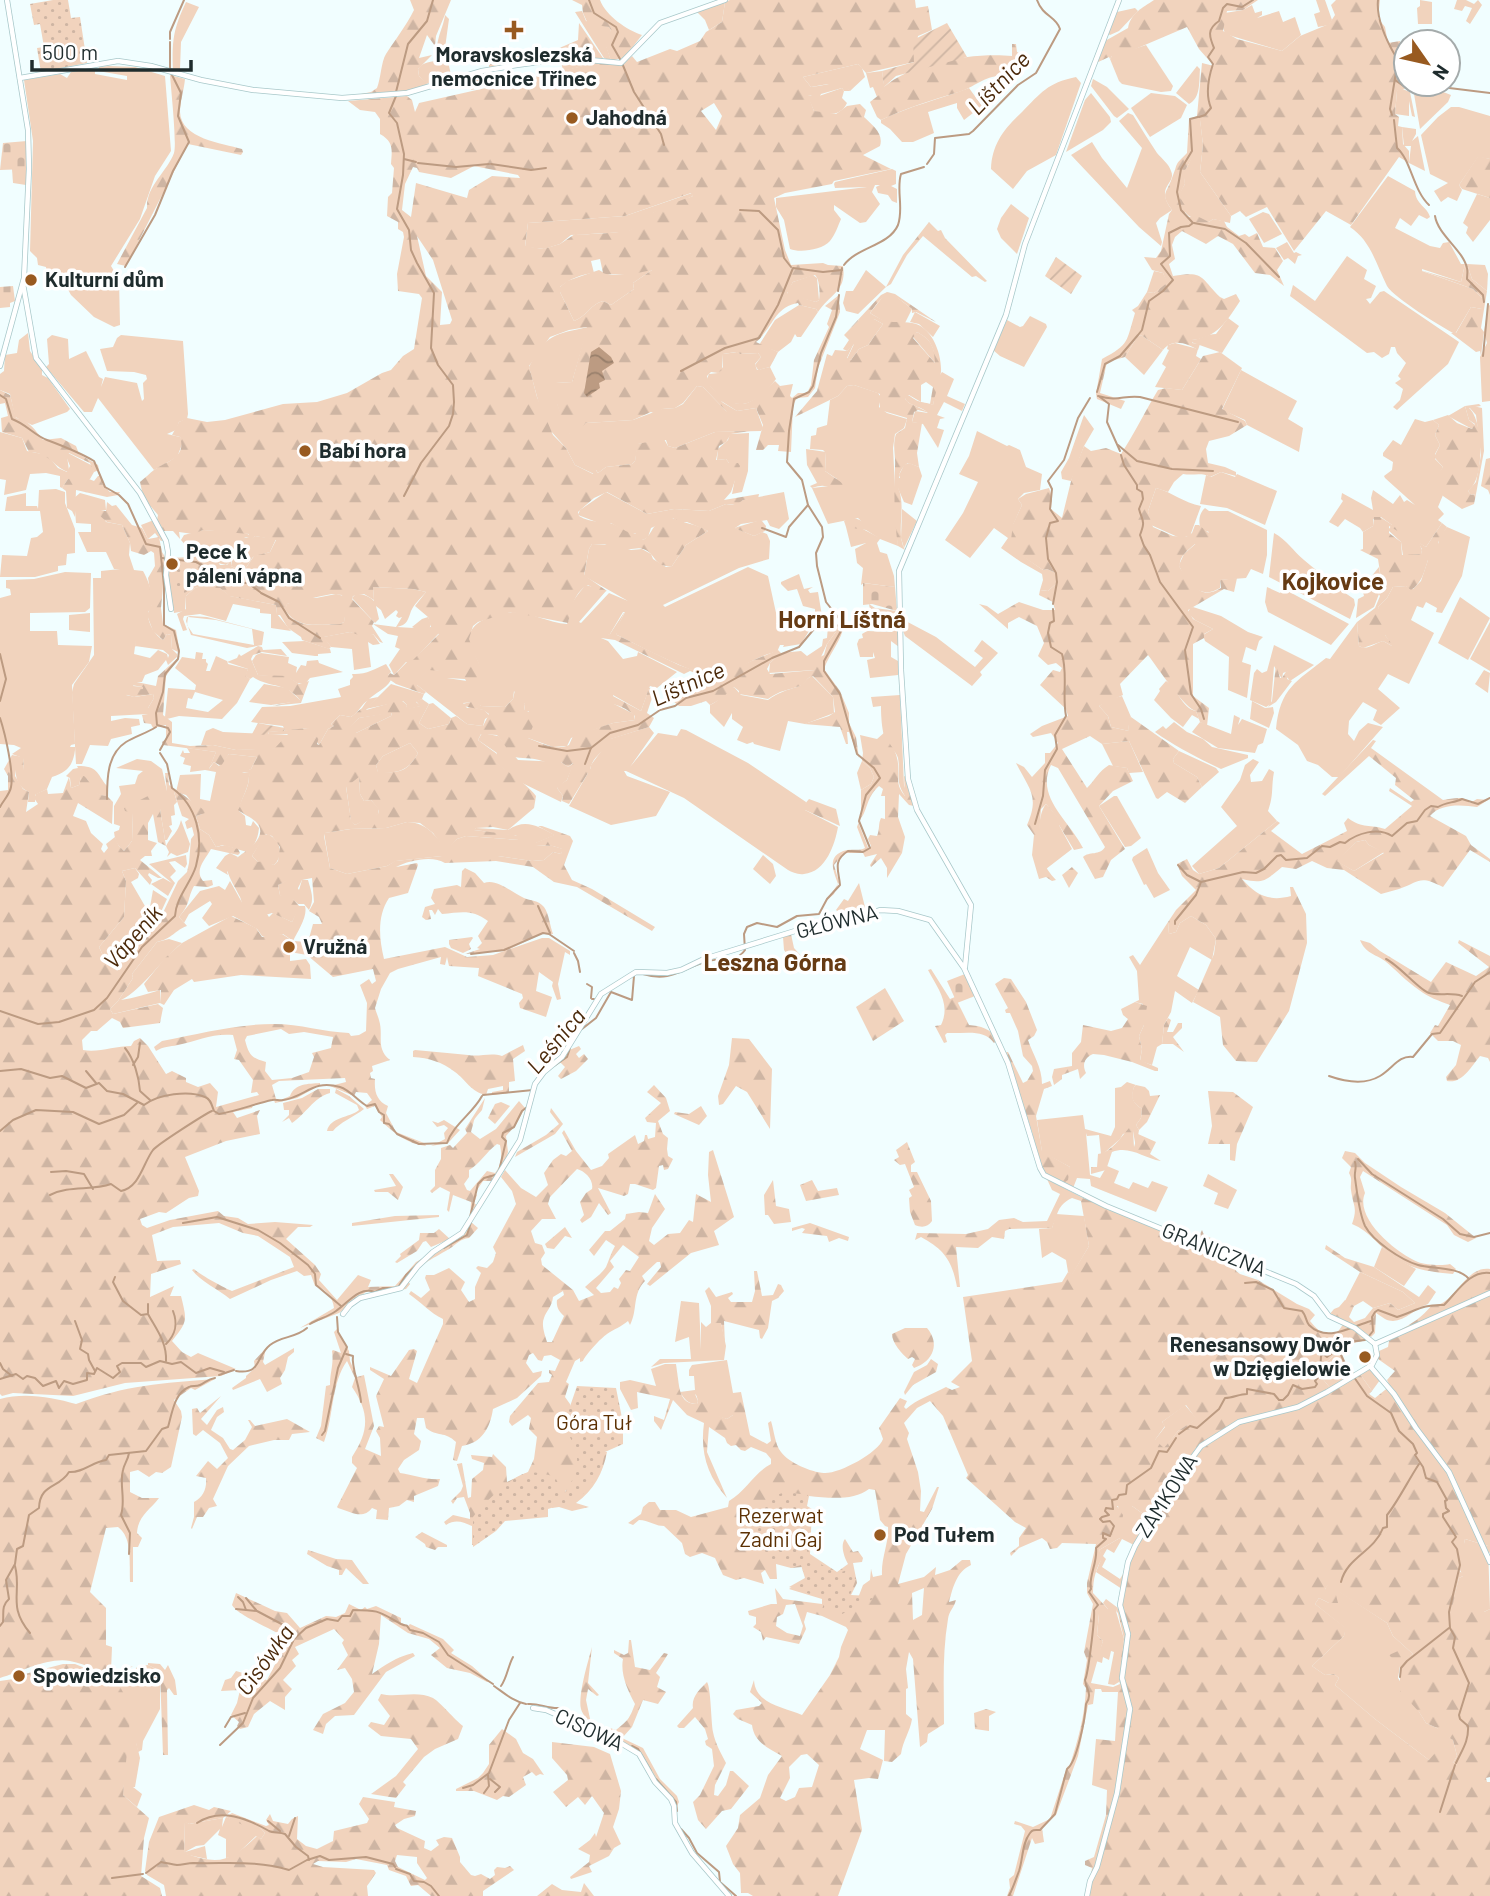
<svg xmlns="http://www.w3.org/2000/svg" width="1490" height="1896" viewBox="0 0 1490 1896" font-family="Barlow,sans-serif">
<style>
.grass{fill:#f1d3bd;fill-rule:evenodd}
.forest{fill:url(#forest-firs);fill-rule:evenodd}
.cemetery{fill:url(#cemetery-stones)}
.park{fill:url(#park-dots)}
.garden{fill:url(#garden-furrows)}
.water{fill:url(#water-waves)}
.lines{fill:none;stroke-linecap:round;stroke-linejoin:round}
.stream{stroke:#bc9b82;stroke-width:2}
.tertiary-casing{stroke:#a8c8ca;stroke-width:6}
.tertiary{stroke:#fff;stroke-width:4.5}
.poi-dot{fill:#985a20;stroke:#fff;stroke-width:2.5}
.labels{text-anchor:middle;stroke-width:7;stroke-linejoin:round;paint-order:stroke}
.poi-label{font-size:21px;font-weight:bold;fill:#1f2c2d;stroke:#fff;text-anchor:start}
.street-label{font-size:21px;fill:#1f2c2d;stroke:#fff}
.park-label{font-size:21px;fill:#5c3003;stroke:#fff}
.water-label{font-size:23px;font-style:italic;fill:#4b290a;stroke:#fff}
.quarter-label{font-size:24px;font-weight:bold;fill:#663b14;stroke:#fff}
</style>
<defs>
<pattern id="forest-firs" width="22" height="20" patternUnits="userSpaceOnUse" patternTransform="scale(1.75)"><rect width="22" height="20" fill="#f1d3bd"/><path d="M5 1l3.5 6h-7zM16 11l3.5 6h-7z" fill="#ceb5a3"/></pattern>
<pattern id="cemetery-stones" width="16" height="16" patternUnits="userSpaceOnUse" patternTransform="scale(1.75)"><rect width="16" height="16" fill="#f1d3bd"/><path d="M2 7V4a2 2 0 0 1 4 0v3zM10 15v-3a2 2 0 0 1 4 0v3z" fill="#ceb5a3"/></pattern>
<pattern id="park-dots" width="8" height="8" patternUnits="userSpaceOnUse" patternTransform="scale(1.75)"><rect width="8" height="8" fill="#f1d3bd"/><path d="M2 2h.1M6 6h.1" fill="none" stroke="#ceb5a3" stroke-width="1.8" stroke-linecap="round"/></pattern>
<pattern id="garden-furrows" width="10" height="10" patternUnits="userSpaceOnUse" patternTransform="scale(1.75)"><rect width="10" height="10" fill="#f1d3bd"/><path d="M-1 1l2-2M0 10L10 0M9 11l2-2" fill="none" stroke="#ceb5a3"/></pattern>
<pattern id="water-waves" width="16" height="10" patternUnits="userSpaceOnUse" patternTransform="scale(1.75)"><rect width="16" height="10" fill="#bc9b82"/><path d="M0 5q4-4 8 0t8 0" fill="none" stroke="#987f6b"/></pattern>
</defs>
<rect width="100%" height="100%" fill="#f1feff"/>
<!-- grass -->
<g class="grass">
<polygon points="1316,0 1325,0 1332,20 1329,25 1318,27 1314,14 1320,12"/>
<polygon points="1420,0 1432,2 1432,24 1418,24 1417,8 1420,6"/>
<polygon points="1457,0 1466,0 1474,4 1478,0 1482,5 1470,24 1466,21 1472,8 1465,6 1462,11 1454,9"/>
<path d="M186,2L199,7L181,42L180,69L173,70C172,40 173,30 186,2Z"/>
<polygon points="725,2 722,22 709,30 705,20 697,12"/>
<polygon points="1252,5 1255,13 1262,11 1262,15 1257,18 1279,11 1283,22 1295,17 1301,35 1282,51 1225,34 1223,27 1225,13 1243,10"/>
<polygon points="1135,8 1138,11 1119,31 1110,35 1108,34 1117,12"/>
<polygon points="582,11 586,21 609,27 611,30 606,45 611,61 604,58 575,12"/>
<path d="M445,15L449,19L445,48L451,75L460,74L426,84L419,76L418,69C422,62 432,61 440,61C432,44 443,31 445,15Z"/>
<polygon points="1146,45 1173,86 1171,91 1161,92 1122,84 1119,81 1110,59 1112,56"/>
<polygon points="571,60 596,63 563,71 561,61"/>
<path d="M858,64L862,68L865,77L850,91C838,80 826,85 811,87L803,77Z"/>
<polygon points="109,66 135,67 165,76 171,151 155,176 140,219 111,266 119,279 120,325 114,327 94,317 71,295 64,282 48,283 46,267 38,265 37,258 30,251 33,141 24,80 60,74 67,78 71,72 90,69 90,71 95,70 95,74 127,80 127,76 98,71 99,67"/>
<path d="M1197,66L1200,69C1199,81 1201,98 1189,104L1176,93Z"/>
<polygon points="491,71 496,84 471,90 468,77"/>
<polygon points="882,71 885,91 877,97 873,87 870,88 866,73"/>
<path d="M1076,77L1081,83L1056,155L1027,171L1013,189L991,169C992,144 1004,129 1022,112C1041,93 1047,83 1076,77Z"/>
<polygon points="1093,79 1107,87 1129,109 1117,118 1114,116 1091,86"/>
<polygon points="1428,86 1451,95 1448,102 1420,129 1413,88"/>
<path d="M842,88L844,91L842,98L847,103C841,117 826,115 814,111L807,95L819,96Z"/>
<path d="M969,88L982,106L964,120L957,108V103L928,112L934,133L913,142H902L890,129L881,123V120C910,106 940,99 969,88Z"/>
<polygon points="1400,88 1410,92 1415,117 1412,116 1409,101 1409,116 1395,114 1397,91"/>
<polygon points="1091,93 1110,117 1111,122 1103,130 1066,152 1085,100"/>
<polygon points="1151,93 1175,96 1187,105 1181,118 1150,137 1131,108"/>
<polygon points="1451,107 1459,107 1490,116 1490,159 1478,157 1459,185 1462,190 1457,201 1448,197 1441,202 1434,191 1448,183 1430,174 1421,135 1438,117"/>
<path d="M1128,113L1133,115C1141,128 1149,141 1157,153C1162,159 1169,164 1171,171C1177,184 1154,186 1172,210L1160,218L1156,223L1162,242L1161,246L1139,227L1071,155L1092,142L1102,158L1127,188L1142,148L1119,121Z"/>
<path d="M1193,119H1200L1203,145L1200,172L1231,216L1230,223L1213,219L1209,222C1186,217 1186,217 1178,196L1185,184L1183,172C1198,157 1191,137 1193,119Z"/>
<polygon points="1402,127 1416,129 1416,134 1412,141 1418,136 1425,171 1409,163 1411,146 1404,146"/>
<polygon points="12,169 26,169 26,185 13,183"/>
<path d="M892,169L896,171V184L891,186L897,189V203L892,201L888,195L878,193L876,187L880,185H875L872,192L880,204L866,222L860,223L834,205V210L841,219C838,226 835,235 830,241C822,250 800,253 790,249L784,220L776,207V198L867,187L835,188L834,184L835,182Z"/>
<path d="M1388,176L1415,191C1416,205 1427,206 1430,217L1427,219L1419,215L1411,226L1400,218L1395,228L1430,246L1440,248L1443,243L1449,242L1461,264H1465L1461,282L1422,269V271L1473,289L1482,298V309L1471,307L1455,334C1442,327 1394,298 1387,286C1376,264 1371,241 1350,227Z"/>
<polygon points="692,193 693,196 653,213 640,226 627,232 571,235 560,244 544,249 525,247 528,223 625,216"/>
<polygon points="1477,194 1490,198 1490,220 1473,242 1466,233 1468,227 1463,223"/>
<polygon points="1011,204 1029,218 1017,254 1001,238 997,229 1001,218"/>
<polygon points="1263,212 1269,214 1282,234 1264,243 1249,219"/>
<polygon points="1287,242 1294,253 1296,252 1302,255 1298,256 1295,264 1288,258 1284,260 1276,248"/>
<polygon points="1347,256 1367,270 1364,279 1376,286 1371,298 1366,299 1370,304 1380,292 1384,291 1459,342 1448,364 1397,410 1393,407 1400,400 1403,389 1395,383 1401,379 1398,376 1406,363 1397,353 1395,347 1391,347 1389,354 1382,358 1374,352 1367,353 1290,296 1293,285 1315,301"/>
<polygon points="1467,264 1485,265 1488,274 1487,291 1472,279"/>
<path d="M599,270C614,281 635,270 652,270L633,283L634,289L611,305L603,301C591,304 586,317 574,321L560,292V287L567,281Z"/>
<polygon points="866,270 886,287 858,314 846,311 843,303 846,291 853,291"/>
<polygon points="1154,271 1163,273 1168,283 1154,293 1147,292"/>
<polygon points="813,275 817,278 819,300 816,302 788,295 787,291 793,282"/>
<polygon points="885,294 893,294 912,309 905,323 885,322 870,313"/>
<polygon points="799,305 816,309 818,312 801,337 797,337 795,334 791,342 778,352 759,345 775,320"/>
<polygon points="1490,305 1490,401 1482,402 1480,357 1487,343 1484,332 1488,306"/>
<polygon points="915,312 940,326 933,337 919,324 910,322"/>
<polygon points="1030,316 1046,324 1047,327 1024,367 1000,356 993,350 1007,320 1020,327 1023,326"/>
<path d="M1228,318L1239,326L1222,353L1191,342L1192,340C1201,339 1207,334 1216,334Z"/>
<polygon points="874,319 883,324 868,345 859,349 851,360 847,359 854,344 847,351 843,349 849,340 844,335 859,320"/>
<path d="M588,327L572,382L556,383L557,403L568,434L586,423L633,420L662,409L675,408L683,404L697,386L703,387L727,412L720,401L737,411L756,408L763,428L761,431L715,432L675,448L668,446L666,440L638,444L635,461L632,464L606,467L598,473L596,470L594,474L575,465L566,448L550,430L539,404L529,367C545,334 556,334 588,327Z"/>
<path d="M917,332C932,340 934,347 936,364L913,337Z"/>
<polygon points="28,333 30,351 42,369 42,375 48,378 70,409 67,412 32,425 15,417 10,394 0,390 0,374 4,371 5,355 17,353 19,340"/>
<polygon points="52,335 68,339 69,359 86,351 99,377 103,379 101,387 105,377 137,383 142,401 144,399 143,383 147,379 146,375 134,372 107,371 100,349 113,347 117,338 121,335 183,341 188,414 187,419 179,422 176,430 167,434 180,437 183,442 177,457 154,470 98,398 92,412 84,412 46,367 49,364 47,339"/>
<polygon points="1141,335 1163,350 1144,375 1125,357 1137,337"/>
<polygon points="1175,343 1198,349 1196,356 1201,359 1182,390 1155,387 1166,367 1162,364 1169,350 1167,349 1168,345"/>
<path d="M737,352L740,354L758,353L761,357L755,364L757,370L770,367L776,379C752,410 731,414 706,381L709,374L718,373L723,367V354Z"/>
<polygon points="1241,370 1297,401 1288,419 1303,428 1299,452 1247,425 1245,420 1222,410"/>
<path d="M942,372L954,379L947,396L965,404L962,411L944,402L937,415L945,418L940,419L937,428L944,430L938,448L923,424L912,422L915,411L928,413C922,406 910,407 905,399L907,395C911,396 913,399 918,401C922,403 927,402 933,405L937,379Z"/>
<polygon points="854,385 878,393 881,397 879,407 887,413 907,419 904,428 895,434 893,448 898,546 880,539 877,543 880,552 887,554 894,576 895,587 864,583 861,585 863,568 857,563 855,549 866,543 851,547 846,527 859,527 878,537 858,518 828,524 812,488 830,486 837,479 825,471 826,453 823,450 810,449 811,436 816,435 817,428 827,425 830,400 838,396 847,386"/>
<polygon points="1465,406 1469,420 1475,425 1472,429 1448,416"/>
<polygon points="1473,406 1482,408 1484,451 1476,494 1471,495 1468,491 1476,482 1481,455 1476,415 1469,407"/>
<polygon points="1084,415 1094,429 1084,446 1071,481 1062,479 1061,472 1069,458"/>
<polygon points="1415,419 1425,422 1433,420 1439,425 1435,435 1440,445 1435,454 1435,459 1443,467 1434,483 1443,495 1438,507 1444,514 1438,520 1442,523 1426,547 1419,543 1422,550 1421,554 1403,556 1401,542 1388,530 1392,525 1381,517 1373,519 1373,526 1363,532 1360,528 1345,519 1338,527 1329,522 1343,501 1341,499 1342,493 1373,510 1371,498 1373,490 1393,504 1400,495 1404,502 1407,500 1415,505 1385,478 1384,476 1392,470 1393,462 1383,456 1383,453 1393,440 1401,445"/>
<polygon points="977,431 1007,446 1009,445 1020,450 1026,467 1042,474 1040,490 1024,493 1018,499 1022,505 1013,525 1023,556 1043,570 1047,569 1056,573 1058,582 1048,591 1040,590 1043,580 1042,574 1021,562 1001,548 1008,538 994,528 970,558 945,540 963,513 978,482 959,474 969,456"/>
<polygon points="0,432 22,438 27,451 47,455 58,468 67,472 70,466 66,456 68,453 93,466 94,472 90,479 68,479 62,488 60,487 60,476 46,473 30,474 26,490 4,495 6,480 0,479"/>
<polygon points="749,433 748,471 742,492 732,494 738,463 729,463 726,459 717,460 718,449 728,440 730,434"/>
<polygon points="909,463 919,467 922,476 912,505 904,502 897,486 903,487 899,475 904,465"/>
<polygon points="1221,472 1235,477 1237,474 1277,491 1265,525 1227,508 1200,504 1206,475 1211,477"/>
<path d="M1156,488C1172,492 1184,503 1201,506L1190,536L1180,538L1151,525L1148,511Z"/>
<polygon points="56,489 65,492 65,503 75,529 75,553 67,554 66,565 58,566 58,571 35,577 0,577 2,555 27,556 31,538 37,537 43,532 40,511 5,511 7,497 26,493 26,506 37,506 38,509 39,490"/>
<path d="M606,492L647,514L674,509L709,511L726,504L733,505L743,500L784,492L789,519L779,529L770,526L767,520L741,524L735,528L754,536L762,532L767,534L770,541L769,559L739,568L663,605L665,607L748,567L768,576L778,622L776,624L799,622L802,625L805,623L818,625L809,631L801,644L783,647L784,645H780L777,652C759,654 737,672 717,676C702,679 634,643 617,635L615,631L625,612H623L610,634L601,638L608,641L623,659L637,656L638,652L677,672L657,688L650,686L641,711L613,695L614,704L634,714L635,720L613,723L571,738L567,746L553,747L528,738L529,711H524L525,704L514,691L513,699L505,707L481,706L473,702L463,703L467,708L471,707L484,710L490,716L485,719L483,726L467,724L417,685V680L429,669L441,671L447,678L467,681L480,668C478,658 468,648 469,638C471,620 497,613 513,612C531,612 549,623 567,624C570,618 569,613 571,606C574,599 581,590 586,585L606,591L579,622L581,623L609,593L628,601L584,576L589,549L592,544L616,545L631,550L642,549L651,554L653,559L666,567L672,566L686,545L708,531L687,522H678L673,518L651,528L648,537L643,540L635,533L631,535L611,523H599L578,515L580,510Z"/>
<path d="M80,493L105,500L106,510L101,511L106,522L122,525L130,543L129,555L134,570L143,571C148,580 154,595 152,605C150,613 148,608 148,616C149,625 155,635 163,640L167,634L171,635L172,649L177,654V657L168,665L166,660L158,670L145,675L142,682H135L133,686L144,687L143,689L126,695L135,697L153,694L154,698L148,708V714L111,716V721L125,718L139,719L140,725L131,727L132,734L111,739L108,746L90,745L82,764H76L72,692L74,684L94,655L93,578H101V571L120,569H114L106,552H87L78,532H91V524L76,523L74,498ZM136,639L135,646L163,650L169,655L168,658L167,654L158,650L150,658L134,654Z"/>
<path d="M1205,508L1209,511H1228L1267,530V555L1263,574L1251,569L1246,578L1220,580V588C1200,600 1186,584 1179,565L1184,554L1209,532L1201,529C1198,522 1199,513 1205,508Z"/>
<polygon points="902,509 917,521 904,548 901,538"/>
<polygon points="154,520 164,540 161,541 155,533 148,539 141,525"/>
<path d="M1447,527L1470,537L1462,576L1442,613L1436,612L1437,608L1426,602L1423,608L1417,606L1411,620L1434,633L1409,684L1388,674L1378,689L1400,708L1381,725L1373,720L1377,710L1363,702L1349,721L1348,734L1354,741L1359,731L1368,723L1383,727L1339,777H1332L1318,765L1307,761L1298,745L1276,729C1280,688 1296,682 1326,658L1330,659L1357,622L1359,646C1367,651 1375,643 1383,641L1392,646L1385,635L1378,607L1387,598L1393,587L1406,586L1413,589L1421,581L1428,560L1439,546L1438,539Z"/>
<polygon points="203,530 242,532 250,535 249,538 244,537 250,540 255,536 276,539 270,552 253,557 245,569 241,571 231,566 232,560 226,565 218,563 213,555 214,548 203,546 199,551 193,554 181,540 184,535"/>
<path d="M1274,533C1287,540 1293,551 1304,560C1321,574 1336,587 1354,599L1355,605L1350,619L1269,577Z"/>
<polygon points="1379,567 1381,581 1374,584 1379,594 1374,607 1356,618 1358,599 1364,596 1362,588"/>
<path d="M65,572L91,573L90,608L85,612L30,613V631H57L58,645L92,646L89,662L72,685L75,744L71,745L70,747H75V750C73,766 67,772 52,777L47,789L35,795V802H28L29,792C20,788 15,780 16,770H24L23,758L12,754L21,748L14,745L0,744V598L11,595L10,589L6,588V580L34,579Z"/>
<polygon points="799,574 804,589 813,587 808,590 810,593 818,592 823,622 821,612 815,612 815,609 803,606 797,589 788,591 781,584 781,582"/>
<polygon points="204,585 220,588 230,596 276,605 277,614 291,631 271,628 271,614 260,613 260,609 233,604 226,621 200,614 184,616 183,619 187,630 183,631 177,614 186,609 186,596 195,588"/>
<path d="M373,587L413,589L426,592C422,597 414,604 411,611C408,620 407,625 397,627L414,628L412,627L422,619L428,617L431,624L429,629L439,633L412,662H406L394,675L389,665L400,649L395,647L398,636L388,634L373,624L396,627L402,617L399,618L396,616L398,612L396,610L385,619L381,610L376,606L379,619L375,623L352,598C357,591 368,595 374,601Z"/>
<polygon points="1267,587 1280,593 1284,589 1349,624 1331,645 1268,612 1265,602"/>
<path d="M336,594L344,596C346,604 346,614 344,622L340,624C319,624 298,630 285,610L287,604L305,597L316,598Z"/>
<polygon points="1460,597 1490,618 1468,660 1438,643"/>
<polygon points="869,604 875,608 897,611 897,622 892,629 882,630 873,628"/>
<polygon points="1193,607 1221,616 1248,632 1263,637 1259,641 1256,651 1246,647 1242,662 1251,665 1247,698 1228,690 1229,657 1205,641 1203,635 1213,629 1195,620 1188,613 1190,608"/>
<polygon points="90,613 90,632 69,630 69,615"/>
<path d="M190,616L207,617L261,631L264,632L262,645L247,648L191,635L186,621L187,617ZM188,617L216,620L252,629L254,645L193,634L187,625Z"/>
<polygon points="902,619 936,637 975,667 983,658 974,651 982,640 998,653 980,672 982,675 972,686 905,636 903,631"/>
<polygon points="1490,622 1490,671 1470,659"/>
<polygon points="898,623 899,647 891,641 891,657 898,661 898,675 870,678 867,660 875,658 873,652 873,657 860,657 857,644 859,639 863,638 862,634 867,631 892,632"/>
<polygon points="828,626 840,626 827,644 815,670 769,673 770,663 781,653 801,651 807,656 822,646 823,639 827,638"/>
<polygon points="350,632 360,634 366,637 373,634 380,644 373,645 368,642 371,667 354,670 352,649 331,647 323,637"/>
<polygon points="305,641 330,649 331,653 318,654 318,656 315,656 292,653 282,642"/>
<polygon points="1274,645 1314,665 1290,681 1287,677 1288,671 1283,673 1282,679 1274,666 1271,704 1266,707 1250,700 1254,673 1257,669 1262,673 1267,671"/>
<path d="M196,652L203,653L202,659H206V662L208,664L206,671H210L216,656L227,661L228,664L248,669L246,676L250,679L237,703L222,719L179,716L167,719L165,717L168,688L195,690L196,685L175,668L182,657L195,659ZM195,692L223,700L208,712L186,708L188,698L192,699Z"/>
<polygon points="261,653 289,657 288,663 297,667 296,673 301,665 306,666 307,661 318,660 319,663 343,672 310,678 305,684 297,683 289,678 258,675 252,661 256,655"/>
<path d="M386,664L391,672L388,675L391,680C385,690 376,692 368,700C361,705 359,712 351,717L340,715L331,724L334,726L328,729L319,745L308,728L285,731L283,726L251,722L262,707L290,706L341,697L338,689L350,685V680L353,677L352,674C365,675 375,669 386,664Z"/>
<polygon points="1484,670 1490,673 1488,693 1475,684"/>
<path d="M812,676L833,697L834,713L805,724L788,721L780,751L754,744L753,742L747,744L737,740L743,727L732,719V713L724,727L710,713V705C721,700 726,691 734,687L741,695L768,700C779,692 787,690 797,687C805,684 805,679 812,676Z"/>
<path d="M1166,681C1178,688 1181,708 1196,711L1199,719L1192,715L1183,727L1171,718L1154,700L1160,691L1159,689Z"/>
<polygon points="264,684 287,688 301,701 271,705 249,702"/>
<polygon points="391,684 424,694 422,699 416,702 421,706 405,710 407,705 403,701 366,709"/>
<path d="M900,695L904,785L907,794L905,796C894,779 901,774 898,758C896,751 892,750 888,745C882,737 881,716 881,706L873,707L871,697Z"/>
<polygon points="1122,696 1131,717 1128,719 1129,731 1111,727 1108,716 1099,706 1110,699"/>
<polygon points="1252,701 1265,708 1273,707 1274,713 1269,728 1250,719"/>
<polygon points="433,703 451,718 449,724 428,729 419,723 429,704"/>
<polygon points="392,712 391,716 356,733 351,733 347,730 359,718"/>
<polygon points="1234,715 1240,718 1238,725 1242,719 1267,729 1263,743 1258,745 1255,753 1218,748 1192,732 1200,722 1231,734"/>
<path d="M1174,722L1187,732L1203,739L1212,747L1248,755V758L1221,769C1198,758 1176,747 1155,732L1163,726L1166,729Z"/>
<path d="M649,727L654,733L630,767L658,733L677,736L681,729L686,730L748,763L806,802L805,810L838,827C835,844 826,872 804,874C798,875 792,872 788,870L684,798L626,771H624L627,776L670,792L656,816L611,825L569,806L588,773L601,772L590,770L591,765L610,739Z"/>
<polygon points="213,728 223,732 288,735 276,748 272,749 236,750 213,745 201,745 206,731"/>
<polygon points="482,733 498,736 518,760 561,762 568,767 574,763 567,780 557,788 563,796 561,802 518,781 494,761 497,753 478,740"/>
<polygon points="1129,741 1143,772 1129,773 1127,768 1113,766 1102,744"/>
<path d="M410,743L418,753C409,771 398,773 378,773L376,765L383,756Z"/>
<path d="M187,748L216,752L209,769L214,762L219,766L229,754L257,757L251,769L242,773H249C250,788 241,797 239,811L245,816L246,825L251,826L253,821L259,828C258,839 255,845 247,852L223,845L216,847L209,835L200,829L196,816L202,814L186,795L176,792L180,775L201,774L200,799L210,801L216,772L205,770L190,772L191,766L183,764L185,758L180,756L183,750L184,753H190Z"/>
<polygon points="1179,751 1216,768 1219,772 1202,787 1197,777 1174,763 1173,759"/>
<path d="M137,759L151,761L162,769L167,791L174,792L177,802L174,805L175,815L171,816L172,825L169,826L172,831L167,840H165L160,809L133,813L132,841L124,851C118,846 115,841 114,832L119,830L120,826L114,824V806L121,794L119,786L135,784L138,775L143,771L116,768Z"/>
<path d="M1253,759L1259,762L1250,775L1251,782L1262,781L1269,769L1274,772C1271,788 1274,794 1268,811L1277,821L1219,868L1199,874L1192,866L1237,826L1221,807L1240,780L1245,765Z"/>
<polygon points="862,761 870,768 874,777 871,784 861,790 857,773"/>
<path d="M77,766C99,766 96,773 107,786V796C95,796 91,789 87,779L81,777L79,785L71,788L70,778L66,776L73,769L78,768Z"/>
<polygon points="359,776 360,794 364,801 371,800 379,809 378,814 355,825 351,821 346,786"/>
<polygon points="1114,796 1117,796 1141,838 1131,846 1125,847 1099,806"/>
<path d="M1046,804L1060,820L1059,825L1072,849L1046,869C1037,857 1036,815 1046,804Z"/>
<polygon points="425,817 450,825 450,831 443,832 424,820"/>
<path d="M181,820L190,844L188,852L177,856L171,853L167,857L169,852L166,846C171,836 178,833 181,820Z"/>
<path d="M407,822C427,823 434,834 446,849L457,839L466,836L519,840L516,835C501,836 488,831 473,830L476,828L508,830C525,818 538,826 555,835L536,843V845L553,846L563,849L561,854L553,852L544,860L532,861L498,856H442L396,861L387,866L347,874L330,868L324,833L351,829L386,828Z"/>
<path d="M268,834C281,841 284,855 274,865L258,862L252,856L264,835Z"/>
<polygon points="1365,840 1369,845 1384,852 1354,871 1336,861 1356,842"/>
<polygon points="1147,848 1158,873 1170,890 1154,898 1146,884 1144,885 1132,860 1133,857"/>
<polygon points="230,853 238,857 227,872 228,875 216,868 225,856"/>
<polygon points="186,855 187,864 185,868 175,861 169,862 176,871 170,877 175,883 168,896 151,884 163,878 172,883 149,864"/>
<polygon points="763,855 773,864 776,876 770,884 753,869"/>
<polygon points="135,868 139,874 138,878 131,882 149,913 157,919 148,929 141,931 138,937 114,964 107,964 99,947 124,917 126,881 122,871"/>
<path d="M291,878L299,890L302,880H308C311,891 315,899 309,910L304,904H298L290,897H283L280,895L278,885Z"/>
<path d="M230,881L249,915L267,914L269,917L273,913L292,922L299,906H305C308,916 298,931 293,941L283,934L268,938L262,936L257,929L233,916L209,926L202,918L212,904L210,901L189,914L184,923L187,926L179,917L200,891L219,886L225,890Z"/>
<polygon points="859,883 866,911 846,919 836,910 844,899 848,901"/>
<polygon points="153,890 167,899 159,916 150,907"/>
<polygon points="1191,916 1206,925 1216,939 1212,960 1190,947 1177,976 1199,990 1192,1003 1175,991 1171,1012 1164,1025 1162,1044 1157,1047 1152,1065 1140,1061 1142,1049 1139,1036 1144,1025 1143,1004 1135,1002 1139,1000 1137,971 1129,957 1133,955 1140,965 1168,922 1169,934 1176,932 1180,923"/>
<path d="M169,939L182,943C161,960 142,990 121,1000C134,998 147,994 160,990V1003L113,1014L110,1009L118,1001L133,978L132,974L157,942Z"/>
<path d="M1127,1082L1136,1085L1134,1087C1131,1098 1132,1102 1142,1109L1141,1118L1136,1125L1139,1130L1136,1148L1133,1131L1123,1134L1120,1139L1103,1154H1101L1099,1135L1087,1136L1086,1133L1090,1175L1100,1178L1107,1166L1119,1171L1114,1183L1129,1189L1133,1182L1148,1188L1152,1181L1168,1187L1156,1212L1091,1186L1090,1179L1077,1178L1073,1188L1062,1182L1070,1167L1042,1152L1037,1120L1083,1115L1085,1129L1111,1136L1115,1127V1088L1121,1087Z"/>
<polygon points="1208,1174 1237,1190 1228,1209 1214,1204 1218,1193 1203,1186"/>
<polygon points="1056,1214 1084,1216 1089,1246 1072,1275 1068,1272 1066,1260 1052,1252 1042,1258 1039,1229 1052,1228"/>
<polygon points="1382,1247 1394,1257 1416,1269 1404,1286 1374,1267"/>
<polygon points="1360,1272 1403,1292 1415,1303 1398,1310 1390,1303 1373,1308 1363,1301 1354,1306 1345,1301"/>
<polygon points="681,1301 699,1303 701,1350 701,1322 706,1327 711,1323 721,1323 726,1346 724,1360 664,1363 651,1367 660,1359 691,1359 689,1337 675,1342"/>
<polygon points="1340,1350 1346,1363 1355,1374 1331,1389 1322,1378 1322,1366"/>
<path d="M727,1360L733,1393V1415L727,1419L717,1416L695,1394L698,1401L697,1404C688,1404 685,1400 680,1392L695,1390L694,1376H689V1370L692,1365Z"/>
<polygon points="665,1364 676,1364 679,1386 656,1386 651,1369"/>
<polygon points="1369,1368 1380,1380 1372,1391 1360,1374"/>
<polygon points="1185,1405 1197,1419 1178,1431 1164,1449 1154,1441 1165,1427 1162,1422"/>
<polygon points="1118,1504 1132,1506 1149,1518 1134,1545 1122,1539 1114,1553 1107,1549 1103,1556 1106,1559 1102,1567 1120,1579 1125,1571 1122,1589 1096,1572 1102,1557 1099,1550 1120,1538"/>
<polygon points="1465,1539 1488,1546 1490,1609 1484,1612 1450,1613 1459,1578 1463,1576 1459,1568"/>
<polygon points="1328,1584 1387,1623 1393,1636 1413,1654 1405,1659 1400,1666 1398,1678 1426,1723 1437,1728 1453,1740 1457,1756 1453,1763 1429,1760 1375,1719 1335,1685 1339,1678 1334,1674 1325,1675 1312,1666 1344,1636 1345,1628 1315,1604 1319,1598 1329,1603 1325,1589"/>
<polygon points="1106,1599 1118,1608 1116,1611 1124,1639 1119,1682 1114,1685 1108,1684 1114,1652 1111,1651 1109,1660 1103,1657 1102,1663 1096,1661 1103,1641 1097,1635 1099,1614 1108,1609 1103,1603"/>
<polygon points="148,1665 156,1669 160,1673 160,1709 143,1741 142,1750 138,1752 136,1743 133,1746 133,1787 142,1794 137,1807 123,1795 124,1769 120,1686 124,1681 139,1683 142,1676 135,1670 137,1667"/>
<polygon points="226,1817 242,1823 256,1823 265,1833 261,1839 256,1836 234,1857 226,1858 226,1839 218,1835 220,1829 204,1845 196,1846 185,1852 205,1846 207,1859 184,1854 185,1821 189,1824 223,1818 222,1827"/>
</g>
<!-- forest -->
<g class="forest">
<path d="M410,0H451L436,36L435,46L427,35L419,58L432,55L418,69L419,76L428,85L399,93L356,95L371,92L377,88C381,78 381,62 386,54C395,40 406,26 414,10Z"/>
<path d="M572,0H600C606,16 627,30 642,35L625,57L611,61L604,41L611,30L609,27L588,24L583,13L582,5Z"/>
<path d="M730,0H915L916,8L928,6L932,30L918,36L914,62L866,73L858,64L803,77L811,87C819,86 835,84 841,79L850,91H844L842,88L821,94L818,100H814L811,95H808L814,111L836,114L847,106L860,104L866,110L864,117C872,125 884,133 880,146L863,155L891,169L834,181L832,184L785,193L774,198L785,250L791,265L823,263L828,265L843,266C847,291 830,294 818,312L816,309L799,305L798,303C775,306 772,329 756,342L778,352L770,367L758,370L755,365L761,357L758,353L740,354L736,352L723,354L722,370L718,373L711,372L707,376C707,384 713,389 719,394C746,415 754,399 775,381L780,386L793,384L790,396L792,398L798,393H807L811,385L814,360L829,327L827,324L832,310L825,306L839,295L840,312L818,368L815,388L808,397L797,398L793,405L791,452L778,451L779,445H768L763,450H756L763,425L756,408L737,411L721,401L729,410L727,412L703,387L697,386L683,403L675,408L662,409L659,415L651,412L633,420L586,423L581,428L567,435L556,401V383L572,382L587,327L569,330L550,337L529,366L537,397L553,435L566,448L575,465L593,474L595,469L598,473L606,467L632,464L635,461L637,444L664,439L668,446L675,448L715,432L750,431L731,434L726,442L719,446L716,460L726,459L729,463H738L740,466L731,492L724,500L759,494L758,499L743,500L736,505L726,504L709,511L674,509L647,514L607,492L594,498L578,512L579,516C592,524 603,520 613,524C626,530 625,533 640,534L643,540C655,533 650,522 670,517C682,523 697,524 708,531L686,545L672,566C654,568 656,553 643,549C638,547 632,550 626,549C618,548 618,544 610,547L605,544H592L589,549L584,575L607,591L600,592L588,585C573,593 572,609 568,623L511,612L478,622L473,626L469,639C472,649 477,658 481,668L476,692L472,693L468,691L469,686L465,679L446,678L439,671L429,670L418,680L417,685L426,692L424,694L396,684L386,677L390,673L394,675L407,662L412,661L439,634L429,630L412,628L431,627L428,617L415,606L426,592L413,589L373,587L374,600L364,594L353,596L352,599L374,622L372,626L383,643L380,642L373,634L367,638L350,632L324,637L331,647L329,649L302,640L301,637L288,628L280,615H277L276,605L229,596L220,588H214L204,585L195,588L186,596L185,611L174,613L168,575L170,566H175V562L170,561V558L192,557L206,546L217,549L213,555L220,565H227L231,560V566L241,571L245,569L254,556L270,552L276,540L255,536L245,548L236,547L235,544L240,538H249V534L203,530L193,534L179,532L180,539L173,531H162L157,520L158,515C146,500 144,502 140,482C145,478 150,473 154,470C166,461 187,458 180,437L172,435L179,422L187,418L207,422L225,420L283,404L317,402L347,393L382,373L391,370L403,356L414,349L422,298L419,294L398,291L397,274L404,237L403,232L398,229V222L387,216L388,197L392,193L394,168L391,164C392,150 394,142 380,134V119L375,112L360,110L348,101L407,96L412,100L415,112L419,103L596,63L622,65L632,56L637,62L670,49L677,51L700,41L706,32L722,22L725,2ZM714,103L722,116L716,130L701,111ZM474,166L518,175L520,178L492,176L469,190L467,198L416,183L411,217L402,210L405,184L413,167L417,168L419,172L451,178ZM691,193L693,196C679,201 665,206 652,213C643,218 640,226 630,230C622,233 583,235 575,234L560,244L543,249L525,246L528,223L625,216ZM417,236L433,260L452,320L450,324L440,325L442,292L426,276ZM600,259L603,273L606,274L628,275L652,270L633,283L634,289L611,305L603,301C591,304 586,317 574,321L560,292V287C569,279 582,274 594,273L591,261ZM815,275C820,280 820,293 819,300L816,302L787,293L793,282ZM332,594L342,595L345,610L343,611L345,612L344,622L340,624C319,624 300,630 286,612L287,604C303,600 316,597 332,594Z"/>
<path d="M1154,0H1258L1243,10L1227,11L1223,31L1237,39L1282,51L1300,36L1329,24L1335,15L1331,5L1336,0H1380L1378,18L1385,27L1388,43L1400,41L1407,88L1397,91L1395,114L1399,117L1398,126L1402,127L1403,144L1409,151V163L1399,157L1351,225L1326,211L1294,251L1267,207L1246,217L1240,211L1231,216L1200,172L1203,145L1200,120H1193L1195,139L1193,157L1184,172L1185,184L1179,196L1186,207L1185,214L1189,217H1199L1209,222L1213,219L1224,221L1227,227L1239,236L1245,234L1249,237L1257,233L1263,247L1275,248L1283,261L1277,270L1284,286L1270,275L1255,273L1233,244L1218,236L1206,244L1182,231L1175,237L1172,245L1175,259L1169,264L1173,276C1204,271 1199,276 1220,297L1224,299L1236,294L1240,301C1227,321 1217,338 1192,340V343L1200,344L1198,350C1187,343 1172,338 1163,350L1141,335L1137,337L1125,357L1107,362L1100,393L1125,401L1121,409L1097,399L1096,394L1102,359C1130,344 1126,342 1135,313L1132,310L1138,306L1147,292L1154,293L1167,283L1163,273L1152,270L1144,257L1156,258L1161,251L1169,214L1172,210C1160,193 1166,195 1172,178C1179,161 1173,167 1187,153L1189,119L1197,116L1202,63L1214,66L1199,49L1187,27L1119,56H1112L1110,59L1109,57L1096,63L1105,41L1128,28C1131,13 1142,8 1154,0Z"/>
<polygon points="579,23 603,58 602,60 556,58 550,52 578,40"/>
<path d="M1012,44H1016L1017,52L1021,54L1019,69L1015,71L1008,68L1003,76C985,75 975,87 959,92C932,100 906,108 881,120L877,117L870,102L884,91V87C912,62 976,52 1012,56Z"/>
<polygon points="538,51 552,59 489,68 489,64 495,60"/>
<path d="M170,75L185,79C184,90 180,102 180,112C181,139 222,143 242,149L243,152L241,155L188,144L126,266L117,264L147,208C146,186 167,172 174,153C177,144 171,89 170,75Z"/>
<polygon points="1478,156 1490,159 1490,198 1462,189 1459,185"/>
<polygon points="929,222 938,231 941,230 945,238 987,281 985,282 976,276 972,277 923,236 907,255 891,284 886,287 903,255"/>
<polygon points="1465,264 1467,264 1472,279 1487,291 1481,328 1484,332 1481,356 1480,351 1476,352 1451,333 1456,333 1471,307 1482,309 1482,298 1473,289 1420,270 1461,282"/>
<path d="M887,292L895,294L936,322L916,312L912,313V309C891,292 887,288 870,313C891,326 891,320 912,323C932,326 942,354 941,372C940,379 935,395 933,405L930,404L933,387L926,382L921,385V402L909,395L905,399L909,403L930,413L918,410L914,412L912,422L922,423L917,453L919,467L908,463C903,466 899,472 899,478H906L904,487H898C907,508 895,532 905,550L898,546C894,520 894,493 895,467C896,455 892,446 896,434L905,428L907,418L880,410V394L854,385L847,386L838,396L795,417L817,391L827,354L832,356L835,350L847,351L854,343L847,358L851,360L859,349L868,345L883,324L874,319L868,324L859,320L844,335L881,295ZM917,332C931,340 934,346 935,363L913,338Z"/>
<path d="M1220,352L1242,368L1222,409L1245,421L1247,425L1229,436L1209,441L1206,449L1208,463L1225,467L1236,472V476L1221,472L1210,477C1202,472 1193,476 1183,474L1174,482L1168,492L1156,488L1148,511L1153,527L1173,536L1186,537L1192,533L1195,525H1199L1211,535L1209,546L1195,544C1187,551 1178,557 1180,568C1192,584 1200,601 1221,588L1220,580L1237,578L1234,592L1224,589L1188,610L1193,619L1213,629L1204,634V638L1193,644V696L1209,708L1207,726L1200,722L1196,711C1186,710 1157,667 1148,655L1120,684L1123,695L1099,706L1108,716L1111,727L1129,731L1127,718L1131,717L1179,751L1173,759L1174,763L1197,777L1202,787L1185,803L1167,792L1158,799L1156,798L1129,741L1102,744L1090,736L1062,749L1087,788C1095,780 1099,771 1109,765L1127,768L1133,781L1113,791L1099,806L1125,849L1111,860L1103,877L1095,879L1083,857C1089,851 1100,856 1105,847L1058,768L1051,765C1035,797 1069,820 1083,848L1074,850L1059,825V820L1046,804L1041,809C1039,835 1036,861 1056,880L1052,881L1046,877L1039,879L1032,855L1034,835L1027,825C1040,796 1029,789 1016,763L1024,767L1032,777L1045,763V753H1050L1058,743L1051,733L1033,737L1030,734L1042,726L1068,716L1066,709L1040,685L1053,670L1060,672L1062,668L1056,663L1048,665L1038,656L1044,643L1037,626L1019,617L1008,623V629L979,604L987,606L998,614L1019,602L1043,610H1055L1053,602L1039,595L1040,590L1048,591L1058,582L1056,573L1047,569L1043,570L1010,548L1013,524L1022,505L1018,499L1026,494L1049,488L1052,497L1051,509L1062,518L1073,473L1084,446L1091,451L1106,448L1121,454C1135,433 1145,411 1158,390L1166,388L1182,390L1203,356Z"/>
<path d="M0,390L10,395L16,418C28,419 36,431 43,440L61,438L76,446L79,454L98,465L99,470L94,472L90,463L69,453L67,456L69,470L68,472C51,465 50,453 29,452L22,438L2,432L1,418L8,416L5,403L0,404Z"/>
<path d="M1479,404L1481,406L1469,408C1484,421 1485,481 1468,491L1471,495L1476,494L1474,504L1462,509L1443,496L1434,486V479L1443,467L1434,457L1440,445L1435,435L1439,425L1433,420L1448,415L1457,423L1472,429L1475,424L1469,420L1465,406Z"/>
<path d="M806,449L826,452L825,471L845,485L839,492C827,487 826,483 812,488L810,486L817,483L807,465Z"/>
<polygon points="1490,458 1490,495 1488,490 1481,486 1486,459"/>
<polygon points="98,476 101,476 103,485 110,492 120,492 118,495 107,497 76,490 75,517 72,511 67,508 66,491 62,488 68,479 84,477 94,481"/>
<polygon points="107,502 112,506 116,505 132,525 142,528 148,539 159,537 162,552 167,560 164,567 168,588 163,586 161,608 163,624 176,630 180,653 172,649 171,635 167,634 163,640 153,631 147,615 152,604 148,578 155,566 154,553 151,551 144,555 131,551 130,543 122,525 107,522 99,515 101,511 106,511"/>
<path d="M850,517C865,520 871,527 880,539L866,530L846,527L844,521Z"/>
<path d="M1374,517H1380L1426,547L1442,523L1447,527L1438,542L1444,553L1442,558L1436,561L1428,560C1424,572 1422,583 1411,590L1406,586L1393,587L1387,598L1378,607L1387,627L1385,635L1394,647L1383,641L1363,648L1359,646L1357,622L1375,608L1380,596L1375,588L1382,585L1378,559L1360,550L1363,549V532L1373,526ZM1389,526L1418,543L1422,549L1421,554L1402,555L1401,542L1389,533Z"/>
<polygon points="757,521 762,521 766,526 765,531 754,536 734,528"/>
<path d="M625,611L616,631L617,635L679,665L713,677L778,650L781,653L770,663L767,669L770,674L815,670L816,659L824,655L827,644L840,626L844,625C842,640 829,654 824,669L840,691L849,713V723L856,737L859,758L849,732H847L848,744H846L840,727L804,724L829,716L835,712L833,697L813,676C805,678 807,683 800,686C786,691 783,689 768,699L739,694V691L734,687L721,699L710,705L706,701L691,706H679L673,701L684,693H694L708,684C705,676 697,674 690,671L684,674L615,640L601,638V635L610,634Z"/>
<path d="M258,646L262,647L263,650L281,649L287,656L262,652L253,655L251,659L258,675L287,676L299,684L309,681L301,703L272,706L300,700C286,682 270,688 253,677L250,679L245,676L248,669L227,662L237,658L239,654L241,656Z"/>
<path d="M180,656L166,676L163,715L172,722V743L190,746L213,745L236,750L275,748L288,734L268,735L269,732L308,728L317,730L314,738L320,734L317,744L319,745L328,729L334,726L331,724L340,715L351,717L362,708L368,699L378,697L384,691L366,710L401,700L407,705L406,709L420,706L416,701L422,699L429,704L419,723L428,729L449,724L451,718L456,716L467,724L483,726L489,714L483,710L458,705L475,701L481,706L505,707L513,699L515,690L519,689L525,704L524,710L533,713L536,719L528,738C541,743 555,751 569,745L573,736L613,723L635,720V716C628,709 617,704 607,703L611,695L641,711L649,688L655,689L647,713L654,718L649,727L611,739C605,751 593,756 590,769L610,773H588L569,804L562,801L563,796L557,788L558,786L567,780L573,763L568,767L561,762C551,765 549,763 539,760C526,756 517,761 505,753L506,747L497,735L481,734L478,740L497,754L495,761C507,772 527,784 536,796L534,808L508,830L493,827L476,828L474,830L521,836L519,840L466,836L457,839L446,851L433,833L420,823L407,822L386,828L350,829L325,833L324,836L330,868L347,874L387,866L395,861L442,856H498L532,861L544,860L553,852L561,854L562,849L553,846L536,845L535,843L554,835L538,826H542L570,836L573,841L564,865L572,880L592,889L655,927L652,931L577,887L554,882L533,867L496,861L445,863C433,855 409,860 396,867L417,863L418,865L408,893L389,898C377,916 379,938 384,959L445,947L467,957L493,955L542,938H549L570,951V955L565,952L558,984L561,999L557,1000L552,986L553,982L539,972L536,991L552,997L546,1017L520,1008L519,1003L523,998L522,994L478,976L479,968L449,966L447,957L445,965L440,964L441,957L398,969L390,973L381,989L375,1008C376,1012 378,1016 379,1020C384,1035 375,1048 390,1060L372,1066L373,1071L370,1073L371,1078L375,1079C374,1092 377,1101 388,1106L386,1113L396,1132L424,1143L426,1146C407,1144 394,1133 380,1120L382,1117L375,1106L367,1109L365,1106L372,1100L367,1093L356,1092L354,1096L330,1086L346,1082L345,1078L279,1081L272,1085L276,1099L281,1100L290,1096C295,1083 308,1084 320,1083V1085L297,1098L275,1103L274,1100L253,1105L252,1108L233,1112L237,1118L260,1110L257,1116L260,1134L226,1141L185,1157L199,1191L198,1196L189,1198L166,1213L159,1212L140,1219L142,1225L147,1228L170,1220L218,1211L224,1216L238,1218L248,1224L275,1222L313,1225L310,1227H298L286,1239L315,1265L321,1274L319,1280L337,1300L358,1275L371,1280L368,1287L395,1286L416,1262L459,1238L471,1222L478,1228L469,1238C460,1239 457,1244 449,1249C429,1261 424,1261 408,1281L410,1284L406,1289L394,1291H367L339,1313L300,1328L334,1308C333,1297 325,1288 315,1286L311,1275L304,1276L297,1271L271,1280L230,1299C219,1290 199,1280 192,1270L194,1269C199,1274 224,1288 232,1291L294,1267L290,1257L258,1236L243,1233L219,1223L173,1227L152,1235L157,1261L180,1260L181,1264L151,1274L150,1297L174,1286L170,1296H181C187,1321 188,1321 172,1341L182,1352L191,1357L198,1353L236,1369L221,1376L125,1383L73,1396L13,1393L2,1396L0,1394V791L8,790V776L4,769L12,755L23,757L24,770H16L15,776L23,789L29,792L26,812L38,804L34,798L36,794L47,789L48,794L63,793L69,777L71,788L79,785L81,776H84C93,784 92,795 107,796L113,802L112,824L78,803L73,816L86,821L91,833L103,844L101,849L104,853L108,848L106,844L115,837L119,846L124,851L132,841L133,813L125,811L124,808L148,796L153,798L160,809L166,846L158,842L153,814L148,823V840L157,843L151,851L152,856H145L140,860L162,878H158L149,873L148,875L152,880L150,885L135,868L122,871L126,881L124,917L99,947L107,964H114L138,937L141,931L149,929L161,917L178,881L187,872L189,863L191,839L194,835L192,827L187,829L185,822L189,819L182,816L174,792H167L165,773H168L169,785C181,793 192,801 204,810L205,813L196,816L200,829L209,835L216,847L225,845L238,849L240,853L238,855L211,849C205,860 194,870 203,881L212,880L213,885L208,887L194,886C187,899 191,903 179,917L187,926C175,930 172,939 157,942L132,974L133,978L118,1001L110,1009L113,1014L158,1004L163,1008L160,1023L123,1028L120,1022L112,1018L97,1031H91L82,1040L83,1050C98,1053 115,1046 131,1046L134,1041L140,1038L148,1046L166,1074L172,1071L186,1078V1082L198,1087L210,1083L218,1092L216,1107L259,1095L257,1092L251,1093L253,1080L239,1060L234,1059L237,1050L233,1035C213,1033 197,1041 178,1045C169,1047 164,1046 156,1051L154,1047L162,1041C199,1034 236,1024 274,1024C300,1024 324,1032 349,1033L351,1036L359,1035L366,1031L367,1003L360,985L369,979L372,984L376,981L373,969L333,977L307,955L290,952V961L306,959L310,965L311,979L241,975L194,982L192,979L174,990L164,1005L160,1003L161,990L148,992L144,984L165,958L182,943L231,916L256,928L262,937L282,934L293,941L308,942L313,924H322L319,917L309,911L314,902L312,878L302,880L297,890L292,888L291,879L278,885L280,895L291,897L300,907L292,922L272,913L259,917L246,915C241,909 243,904 240,897C235,887 230,880 227,870C230,865 233,860 238,857C246,851 270,836 256,822C251,817 243,814 238,810C242,796 250,788 249,773L240,772L251,769L257,757L229,754L221,766L214,762L209,768L216,752L163,745L162,742L166,739V725L153,728L151,724L144,723L142,715L148,714V708L154,698L153,694L134,697L121,693L126,690L143,689V687L125,684L127,680L156,686L158,676ZM392,713L391,716L356,733L348,730L359,718ZM410,743L418,753C408,772 399,773 378,772L376,765L383,756ZM359,777L360,794L364,801L371,800L379,810L378,814L365,815L364,820L355,825L351,820L346,787ZM266,834L272,836L280,847L278,861L274,865L264,861L258,862L252,856ZM281,1029L289,1034L304,1032L333,1037L331,1048L312,1053L314,1057L309,1072L292,1078L272,1080L265,1071L266,1062C251,1058 249,1055 245,1040L247,1036Z"/>
<polygon points="1276,664 1280,678 1282,678 1287,670 1289,673 1287,679 1292,681 1276,702 1268,707 1272,701"/>
<path d="M885,732C887,744 895,747 897,758C901,773 893,782 905,796L904,776L906,777L914,806L909,805L899,794L898,817L905,837L902,853L887,878V868L881,858L871,867L870,865L877,854L865,857L863,853H844L834,865L839,882L834,894L825,902L838,884C833,870 826,855 847,850C855,849 859,851 865,848L857,827L861,815V790L871,784L874,777L870,768L862,761L863,753L860,735L877,739ZM879,786L883,789L881,796H885V819L881,818C878,824 880,829 877,836L870,835L868,839L871,846L869,850L858,822C869,811 864,800 879,786Z"/>
<path d="M1373,740L1376,741L1371,748L1443,800C1453,799 1463,795 1470,803L1477,799L1488,800L1477,807C1462,805 1441,803 1430,816L1466,836L1471,845L1490,859V862L1470,850L1443,887C1419,875 1421,881 1399,889C1393,891 1387,892 1381,894L1344,870L1327,868L1312,861L1296,869L1282,867C1265,881 1263,884 1242,879C1256,895 1269,902 1291,896L1290,887H1293L1306,914L1307,943L1289,1011L1257,1062L1236,1061L1223,1045L1220,1017L1193,1002L1214,954L1216,939L1206,925L1191,916L1180,923L1176,932L1169,934L1168,922L1176,910L1196,890L1182,876L1177,864L1187,859L1193,870L1199,874L1219,868L1277,821L1280,823L1271,831L1302,854L1347,831L1344,823L1348,818C1363,829 1370,824 1385,829L1412,806L1389,791L1390,788L1411,802L1414,800L1395,785L1396,778L1369,756L1325,796L1322,794ZM1365,840L1369,845L1384,853L1354,871L1337,861L1356,842Z"/>
<polygon points="809,799 836,809 840,826 805,810 804,805"/>
<polygon points="1072,867 1078,873 1069,888 1062,875"/>
<path d="M465,868L475,873L484,883C497,878 512,893 524,898C531,901 538,900 544,907C549,914 550,926 553,934H541L506,951L465,954L480,949L477,948L482,943L478,936L488,921C472,909 462,912 442,914L438,909L435,915L432,910H429L431,919L426,920L422,917L425,907L435,904L431,898L434,889L457,885L461,887L462,871Z"/>
<polygon points="472,937 473,938 469,944 471,949 463,953 451,948 449,944 449,940"/>
<path d="M1360,940L1370,943L1380,951L1431,982L1446,962L1476,976L1489,967L1458,943L1459,940L1490,956V1062L1488,1058L1480,1056C1471,1067 1462,1084 1447,1081L1446,1077L1456,1065L1461,1045L1453,1041H1438L1430,1033L1435,1025L1438,1026L1450,1005C1439,1001 1428,997 1419,990C1407,982 1396,970 1385,961C1375,954 1365,953 1360,940Z"/>
<path d="M931,969L950,999L955,997L969,1025C980,1026 991,1028 997,1040L994,1043C984,1028 964,1034 947,1033L945,1035L947,1042L944,1043L935,1026L941,1025C951,1004 938,989 928,970Z"/>
<path d="M1004,978L1011,979L1026,1002L1037,1030L1034,1036L1028,1040C1033,1055 1042,1067 1042,1084L1050,1081L1052,1086L1044,1089L1036,1116L1042,1151L1070,1167L1068,1180L1065,1182L1046,1175L1039,1162L1032,1132L1006,1052H1008L1023,1083L1027,1081L1033,1071L1032,1066L1023,1056L1018,1031L1010,1013H1006L1005,1010L1008,1008L995,984Z"/>
<polygon points="885,988 904,1021 873,1041 856,1007"/>
<path d="M1135,1002L1147,1006L1144,1025L1139,1036L1142,1049L1140,1060L1158,1068V1071H1155L1132,1062L1104,1055L1093,1054C1084,1058 1082,1065 1086,1073L1080,1079L1078,1069L1062,1075V1079L1054,1085L1052,1077L1054,1069L1072,1066V1053L1081,1042L1083,1025L1111,1031L1122,1028L1128,1019L1123,1015L1121,1009Z"/>
<polygon points="1168,1018 1171,1020 1167,1032 1173,1032 1178,1023 1182,1023 1182,1028 1173,1037 1184,1052 1173,1044 1162,1044 1164,1025"/>
<polygon points="732,1038 749,1039 772,1069 770,1129 747,1092 736,1086 723,1104 719,1105 718,1096 729,1065"/>
<path d="M523,1045L525,1051L513,1059L515,1081L509,1082V1093L492,1095V1092L503,1090V1086L488,1089L486,1095C471,1092 466,1080 455,1072C442,1062 429,1058 413,1057V1051L415,1050C433,1052 451,1053 468,1055C480,1057 491,1052 502,1056Z"/>
<polygon points="579,1046 581,1049 576,1054 579,1058 584,1054 588,1059 576,1071 561,1079 558,1076 565,1067 560,1062 567,1051"/>
<path d="M654,1085L666,1098L670,1111L658,1121L663,1134L668,1138L667,1149L668,1156L673,1159L668,1169L664,1170L663,1165L659,1166L656,1188L653,1190L635,1184H630L628,1194L624,1196L598,1188L611,1213L608,1215L599,1203L591,1217L582,1223L580,1220L584,1215L580,1202L586,1193L592,1189C594,1180 585,1171 577,1169L550,1197L548,1204L556,1219H542L531,1231L535,1243L542,1245L545,1253L541,1259L542,1265L573,1290L579,1301L594,1295L585,1287C592,1280 601,1275 606,1267C609,1260 611,1253 615,1246L606,1240L594,1256L589,1250L605,1231H610L625,1219L626,1214L639,1212L648,1213L655,1194L665,1209L652,1228L649,1241L654,1245L668,1234L680,1233L689,1220L693,1222L696,1194L711,1202L708,1175L709,1152L713,1150L734,1217L714,1231L719,1245L691,1253L650,1286L647,1284L661,1267L660,1262H657L642,1276L645,1281C632,1294 638,1310 630,1325L628,1321C621,1327 614,1329 607,1334C601,1338 586,1354 583,1361L580,1362V1358L575,1361L566,1382L569,1384L565,1397L570,1404L585,1444L575,1485L565,1491V1496L526,1500L475,1545H472V1526C462,1522 456,1519 446,1525L444,1522L453,1515L470,1519V1513L464,1497L457,1498L453,1504L451,1501L461,1491L463,1486L457,1464L462,1463L468,1498L471,1497L472,1479L483,1470L484,1463L472,1459L471,1455L492,1457L493,1454L506,1467L507,1482L528,1472L534,1459L537,1437L529,1429L531,1418L528,1415L512,1426L509,1422L510,1416L538,1383L549,1382L552,1375L549,1373V1370L555,1371L560,1360L551,1355L544,1356L542,1361L538,1360L533,1353L529,1355L526,1363L533,1373L542,1371L541,1376L517,1398L493,1409C490,1428 482,1443 462,1446L457,1461L453,1460L456,1442C445,1431 437,1437 426,1428L424,1418H417L414,1434L421,1441L419,1450L404,1460L398,1469L400,1473C414,1475 426,1480 440,1479L438,1486L414,1496V1502L407,1500L399,1506L389,1508L388,1520L376,1519L377,1510L372,1508C363,1520 351,1512 338,1508L337,1507L357,1468L352,1463V1457C369,1431 370,1413 352,1387L355,1378L347,1361C331,1383 334,1416 324,1442L316,1438L321,1426L326,1386L330,1385C330,1372 334,1364 332,1351L333,1350L341,1353L334,1332L337,1329L349,1351L350,1361L357,1377L364,1375L374,1426L365,1449L381,1456L380,1438L376,1431L379,1426L384,1427L376,1396L384,1379L370,1370V1367L391,1376L409,1350L414,1349L417,1351L409,1379L417,1383L443,1324V1319C430,1313 421,1302 409,1294L411,1291L421,1298L430,1290L425,1278L426,1275H434L449,1268L465,1282L461,1290L469,1302L475,1299V1287L481,1273L476,1268L478,1266L487,1268L493,1262L496,1253L493,1247L516,1204L512,1191L501,1177L505,1170L521,1188L536,1197L548,1185L544,1173L553,1160L561,1154L566,1156L572,1151L562,1133L564,1130L576,1151L591,1170L602,1166L609,1158L608,1154L635,1135L638,1144L644,1141L645,1135H647L648,1139L655,1137L656,1123L647,1122L645,1118L661,1103L647,1092ZM623,1245L639,1257L630,1271L626,1270L619,1279L621,1283L618,1289L614,1287L610,1292L601,1293L596,1288L614,1267L610,1261ZM563,1291L564,1295L557,1300C556,1307 559,1312 564,1316L552,1342H547C545,1335 541,1325 544,1318C546,1311 552,1307 553,1297Z"/>
<path d="M1136,1085L1145,1087L1149,1091L1150,1096L1160,1095L1147,1122L1139,1130L1136,1125L1141,1118L1142,1109C1132,1102 1130,1098 1134,1087Z"/>
<path d="M318,1089H330V1093C313,1098 306,1114 292,1123L289,1118L282,1122L289,1115V1110H284L283,1103L302,1098Z"/>
<path d="M336,1089L349,1096L364,1109C355,1116 339,1123 333,1131H327C330,1117 349,1118 359,1110L357,1105L335,1093Z"/>
<polygon points="1208,1091 1233,1092 1253,1107 1237,1144 1235,1161 1230,1160 1230,1144 1208,1144 1212,1126"/>
<path d="M485,1098L482,1110C471,1123 476,1116 471,1132L480,1139L496,1129L519,1101L525,1108L515,1126L506,1136L508,1152L505,1163L494,1181H483L475,1193L477,1195L474,1203L478,1206L470,1218L471,1202L453,1195L449,1212L447,1210L450,1192L440,1187L432,1193L430,1191L435,1186V1170L441,1159V1148L450,1145L453,1148L467,1133L465,1129ZM497,1144L500,1145C502,1155 502,1165 495,1173L487,1171L470,1191L467,1190L464,1184L469,1177V1170C480,1164 486,1152 497,1144Z"/>
<polygon points="501,1102 510,1106 495,1124 488,1118 495,1104"/>
<polygon points="701,1106 707,1116 699,1125 674,1114 675,1112 689,1114"/>
<polygon points="551,1108 563,1124 555,1134 515,1157 517,1152 546,1135 559,1124 550,1112"/>
<polygon points="444,1120 460,1130 448,1143 431,1146 445,1139 444,1133 448,1128 444,1125 437,1127 432,1121 438,1123"/>
<path d="M1129,1128L1133,1131L1134,1147L1138,1134L1156,1142L1150,1154L1161,1161C1143,1158 1130,1145 1112,1152L1106,1170L1091,1174V1167H1097L1098,1154C1112,1152 1120,1138 1129,1128Z"/>
<path d="M907,1142L915,1162L911,1165V1172H917L931,1201L932,1221C928,1227 922,1228 915,1225L910,1212L909,1198L912,1196L909,1190L914,1187L905,1164L900,1165L894,1160L899,1157L896,1150Z"/>
<path d="M1345,1151L1355,1153L1365,1163L1401,1187L1445,1213L1476,1238L1468,1242L1454,1235L1447,1225L1363,1171L1360,1177L1365,1193C1354,1218 1396,1253 1418,1262C1425,1265 1443,1266 1450,1264L1456,1269L1453,1274C1431,1272 1414,1270 1395,1258C1379,1247 1370,1231 1352,1224C1358,1207 1353,1206 1351,1190C1350,1183 1353,1180 1349,1173L1351,1167L1342,1158Z"/>
<polygon points="389,1174 393,1174 403,1187 398,1200 388,1192 375,1192 374,1190 396,1186"/>
<path d="M1047,1179L1085,1199L1094,1200L1196,1243L1202,1230L1204,1235L1222,1243L1217,1253L1237,1261L1236,1271L1240,1274L1258,1280L1297,1304L1309,1309L1315,1315L1310,1321C1319,1331 1320,1335 1337,1333L1344,1323L1356,1330L1367,1340L1345,1345L1322,1366L1328,1374L1322,1378L1331,1389L1306,1403L1283,1411L1240,1419L1197,1448L1176,1474L1149,1518L1132,1506H1117L1123,1515L1120,1538L1099,1550L1103,1557C1096,1568 1093,1579 1093,1593L1108,1609L1107,1614H1099L1097,1635L1103,1641L1091,1683L1113,1687L1120,1684L1118,1678L1124,1639L1118,1613L1116,1611L1118,1608L1120,1609L1129,1562L1141,1537L1178,1479L1199,1451L1240,1423L1307,1405L1360,1374L1372,1391L1369,1394L1375,1398L1390,1386L1387,1380L1395,1371L1378,1359L1379,1351L1388,1347L1389,1341L1398,1335V1331C1412,1324 1422,1317 1432,1305C1454,1308 1464,1265 1490,1269V1553L1488,1552V1546L1465,1539C1462,1552 1468,1562 1459,1569L1460,1572L1468,1574L1469,1579L1463,1576L1459,1578L1451,1612H1484L1490,1609V1777L1486,1778L1487,1782H1490V1896H1088L1092,1868L1085,1865V1861L1094,1857L1106,1815L1107,1790L1092,1785L1096,1739L1115,1741L1118,1692H1102L1101,1689H1095L1093,1704L1088,1705L1078,1756L1056,1815L1042,1828L1044,1842L1035,1844L1032,1838L1013,1896H1007L1010,1888L1009,1879L1014,1875L1025,1831L1021,1826L1014,1824L1015,1821L1033,1827L1050,1819L1067,1767L1070,1765C1078,1740 1085,1715 1086,1688L1083,1684L1087,1660L1084,1652L1093,1604L1087,1593V1583L1096,1544L1062,1543L1057,1548L1050,1549L1047,1542L1042,1538L1019,1548L1011,1556L1010,1553L1019,1546V1538L1026,1528L1015,1522L966,1478L968,1475L943,1416L930,1401L917,1408L904,1423L909,1433L907,1439L918,1472L921,1491L920,1511L924,1512L937,1487H939L932,1509L906,1554L898,1584L924,1577L936,1567L935,1575L950,1570L962,1560H970L971,1565C956,1572 953,1588 949,1602L956,1600C954,1608 949,1611 948,1619C942,1654 944,1690 944,1724L928,1734L927,1742L920,1747L913,1659L909,1652L906,1669L908,1688L906,1689V1714L912,1719C910,1732 903,1740 901,1754L892,1762L884,1761L885,1730H867L860,1749L883,1760L878,1779L869,1778L854,1780L862,1830L838,1896H753L748,1893H741L740,1873L733,1864L726,1846L738,1828L740,1815L760,1798L768,1775L782,1756C768,1748 754,1742 752,1725L738,1719L733,1714L736,1710L759,1706L762,1703L750,1692L754,1680C755,1704 784,1707 802,1715L830,1675L839,1657L841,1647L848,1630L846,1627L822,1616L807,1612L804,1622L806,1629L799,1644L766,1637L763,1641L761,1632L753,1627L756,1624V1617L749,1615L748,1611L771,1604H777L775,1588L783,1599L822,1604V1599L789,1589L806,1578L802,1567L791,1568L776,1564L777,1579H770L765,1570L761,1573L764,1584L744,1578L736,1580L723,1575L715,1558L702,1553L690,1557L685,1554L682,1543L664,1526C654,1526 649,1520 639,1520L633,1525L628,1523L641,1514L643,1507L649,1502H655L660,1510H676L691,1517L728,1507L729,1501C746,1491 754,1473 771,1464V1459L766,1453L751,1447L745,1451L741,1450L736,1445L731,1446L727,1443L725,1438L709,1427L707,1452L727,1498C707,1476 700,1452 704,1423L687,1415L673,1400L661,1430L654,1421V1416L664,1420L670,1399L637,1392L638,1408L631,1410L620,1389V1382L630,1380L656,1386H679C681,1397 685,1404 697,1404L698,1401L695,1390L706,1391L717,1415L727,1419L733,1415V1393L741,1392L750,1435L767,1444L771,1441L768,1423L771,1421C774,1430 775,1445 781,1452C789,1463 811,1472 824,1473C839,1474 878,1453 883,1439L879,1428L900,1398L907,1401L904,1407L906,1409C917,1399 933,1394 946,1387L952,1390L960,1387L951,1382L972,1361L963,1297L1062,1282L1068,1272L1072,1274L1089,1246L1081,1201L1072,1198C1057,1205 1058,1214 1052,1228L1009,1229L1005,1231L1004,1239L992,1237L978,1248L956,1247L960,1287H957C952,1261 945,1250 921,1237L915,1240L917,1233L966,1234L988,1229L999,1220L1014,1218L1023,1222L1047,1221L1060,1194L1052,1190ZM1186,1405L1196,1419L1178,1431L1164,1448L1155,1440L1165,1426L1162,1422ZM869,1489L875,1490L880,1520L885,1526L888,1527C889,1543 881,1558 882,1575L873,1577L871,1569L870,1580L863,1585L858,1598L851,1595L857,1583L853,1563L862,1562L863,1558L858,1551L853,1552L845,1539C840,1545 844,1557 848,1564L837,1572L810,1554L812,1509L807,1506L809,1496C828,1498 854,1501 869,1489ZM1328,1585L1387,1623L1393,1636L1413,1654L1405,1658L1398,1651L1389,1655L1400,1666V1691L1419,1712L1426,1723L1437,1728L1443,1738L1448,1737L1453,1740L1457,1756L1453,1763L1436,1752L1429,1760L1375,1719L1335,1685L1339,1678L1334,1674L1325,1675L1312,1666L1344,1636L1346,1628L1315,1604L1319,1598L1329,1603H1338L1336,1595L1325,1589ZM924,1588L922,1615L913,1620L912,1593ZM795,1604L803,1626L800,1636L787,1633L776,1626L777,1617L783,1614L786,1605ZM807,1754L819,1765L812,1787L799,1788L795,1797L786,1801L780,1798L790,1778L789,1767L801,1755Z"/>
<polygon points="773,1180 776,1206 789,1209 791,1222 774,1224 768,1215 765,1215 764,1195"/>
<polygon points="812,1180 818,1191 837,1188 839,1195 806,1201 800,1185"/>
<polygon points="439,1215 439,1217 352,1226 352,1223 395,1216"/>
<polygon points="810,1223 849,1237 848,1241 839,1238 829,1242 827,1236 802,1233 805,1229 802,1228 792,1231 792,1228"/>
<polygon points="565,1227 572,1238 565,1236 554,1249 547,1248 545,1244"/>
<polygon points="439,1229 450,1239 431,1247 426,1241 423,1242 417,1251 397,1263 395,1262 401,1256 400,1254 419,1240 420,1233 434,1233"/>
<path d="M1326,1245L1345,1258L1374,1267L1419,1297L1428,1285L1436,1292L1428,1304C1414,1308 1401,1327 1385,1319C1382,1317 1379,1315 1376,1313L1375,1333L1371,1337L1357,1327L1329,1315L1334,1309L1339,1307L1345,1300L1354,1306L1349,1317L1354,1322L1365,1318L1373,1308L1390,1303L1398,1310L1415,1303L1403,1292L1360,1272L1325,1249Z"/>
<polygon points="754,1271 757,1271 762,1296 773,1295 778,1284 781,1285 784,1291 778,1298 772,1301 768,1328 762,1339 760,1338 759,1330 724,1321 725,1345 721,1323 711,1323 711,1306 705,1291 709,1287 716,1297 732,1292 733,1294 728,1298 731,1302 752,1302 755,1291"/>
<path d="M905,1328H927C940,1343 934,1361 914,1368L912,1365L915,1359L912,1357L908,1359C902,1354 892,1343 892,1334Z"/>
<polygon points="266,1348 263,1362 265,1365 294,1348 294,1352 288,1357 285,1370 280,1378 282,1384 267,1392 260,1379 233,1390 232,1388 246,1378 246,1376 255,1368 254,1361"/>
<polygon points="931,1359 938,1364 936,1372 913,1385 905,1395 904,1392 914,1372 927,1365"/>
<path d="M215,1379L195,1390L191,1388L174,1400L181,1411L182,1417L171,1467L162,1473L156,1472L149,1477L138,1470L130,1472V1492L142,1498H159C149,1511 138,1516 137,1533L142,1538L138,1547H133V1582H130C129,1564 133,1538 118,1527L106,1528L90,1592L106,1608V1645L112,1647L111,1671L116,1672L133,1666L117,1677C101,1674 87,1664 70,1661C48,1657 21,1672 0,1678V1399C24,1392 52,1397 76,1404C126,1385 162,1383 215,1379Z"/>
<path d="M221,1396L201,1419L207,1425L217,1410L223,1407L224,1412L217,1417L211,1430L223,1438L230,1449L233,1450L245,1440L252,1427L248,1420H250L255,1426L287,1419L310,1432L292,1434L289,1440H274L249,1446L228,1466L213,1499L217,1506L209,1508L203,1517H197L192,1529L191,1528L194,1517V1502C203,1497 207,1489 206,1478L196,1476L208,1461L217,1469L228,1458L220,1443L203,1430L196,1436L193,1434L192,1409L197,1408L200,1413Z"/>
<path d="M604,1452H607C603,1473 594,1490 576,1503L589,1507L572,1511L559,1507L552,1508L551,1506Z"/>
<polygon points="422,1532 447,1545 447,1547 438,1547 435,1550 426,1547 425,1544 415,1537"/>
<polygon points="308,1550 336,1559 352,1560 369,1584 363,1584 346,1568 342,1575 339,1575 339,1570 327,1566 307,1554"/>
<path d="M236,1593L275,1611L287,1613L300,1628L326,1616L336,1617L345,1613L349,1604L361,1610L365,1607L367,1609L376,1606L401,1618V1623L408,1626L410,1624L443,1639L454,1650L451,1653L472,1666L489,1681L487,1682L470,1673L447,1668L431,1655L440,1648L429,1639L408,1633L381,1615L379,1644L372,1674C385,1665 396,1657 413,1653L415,1656L386,1672L354,1715L335,1716L326,1724L323,1734L313,1730L323,1714L345,1703L354,1692L352,1679L345,1668L337,1670L348,1655L342,1643L344,1640L334,1629L295,1647L299,1654L292,1660L296,1666L283,1680L292,1689L285,1697V1710L270,1701L254,1714L248,1727L240,1729L237,1726L239,1722L231,1715L237,1703L240,1690L221,1691L225,1680L231,1678L236,1671L267,1680L288,1639C275,1630 238,1616 232,1605Z"/>
<path d="M629,1640H631L635,1667L650,1670L664,1653L668,1654L656,1673L660,1677L657,1687L666,1692L658,1704L643,1700L632,1727L622,1738L643,1748L660,1779L677,1796L679,1802L676,1808L675,1802L658,1783L639,1752L607,1735L610,1728L616,1730C628,1720 629,1720 635,1704C628,1691 620,1674 623,1659L614,1653V1650L624,1655L628,1653Z"/>
<path d="M592,1647L588,1683L599,1695L597,1696L588,1689L586,1700L592,1728L590,1729C588,1718 583,1716 581,1709C578,1694 588,1662 592,1647Z"/>
<polygon points="148,1663 160,1664 165,1670 168,1665 175,1680 177,1695 174,1695 169,1688 167,1690 168,1755 163,1755 160,1673 156,1669 148,1665"/>
<polygon points="63,1664 75,1664 117,1681 126,1698 130,1719 123,1795 149,1818 144,1838 141,1876 160,1888 162,1896 0,1896 0,1681 20,1678 21,1675"/>
<path d="M707,1682C711,1688 711,1721 713,1732C715,1743 721,1753 726,1763L715,1785L714,1795L718,1796L726,1785L730,1771H733L749,1786L731,1809L722,1811L706,1829L698,1820L693,1802L700,1795L714,1766L712,1749L706,1745L705,1741L708,1739L705,1729L695,1717L684,1728H679L677,1726L693,1708C691,1697 700,1689 707,1682Z"/>
<path d="M381,1694C397,1698 417,1690 433,1698C440,1702 455,1720 463,1726L458,1739L435,1749L424,1757L403,1782L406,1785L396,1798L371,1794L396,1776L418,1749L411,1739L381,1736L368,1726L371,1722L384,1725L390,1716L378,1700Z"/>
<polygon points="986,1709 996,1712 989,1716 989,1731 975,1729 974,1713"/>
<polygon points="502,1729 516,1739 523,1753 533,1759 544,1775 540,1774 536,1776 532,1772 523,1777 526,1785 509,1797 503,1796 497,1800 474,1791 456,1791 456,1789 478,1778 483,1773 489,1764 489,1745"/>
<polygon points="136,1742 140,1758 135,1787 133,1787 133,1745"/>
<polygon points="552,1742 594,1747 610,1754 621,1791 619,1809 613,1827 621,1844 614,1848 609,1856 589,1866 592,1872 571,1879 570,1877 589,1862 590,1855 578,1849 590,1840 595,1833 596,1837 604,1813 592,1796 585,1805 578,1797 566,1807 553,1792 568,1780 567,1775 552,1758"/>
<path d="M363,1797L395,1802L394,1807L416,1811L415,1816L404,1819L395,1825L397,1828L425,1841L424,1848L431,1851L439,1845L436,1840L444,1837L452,1838L460,1857V1862L471,1875L475,1876L481,1874L490,1879L495,1875L494,1870L497,1867L505,1868L510,1866L514,1870L483,1891V1896H431L418,1885L411,1886L406,1876L389,1870L387,1865L356,1859L346,1862L318,1861L313,1864L323,1867L374,1870L376,1873L367,1886L368,1896H166L164,1885L147,1875L145,1871L149,1842L159,1817L194,1805L209,1810L214,1807L231,1811L223,1818L189,1824L185,1822L184,1853C221,1866 230,1861 257,1836L261,1839L265,1833L256,1823L247,1827L226,1817L232,1813L266,1826L269,1825L266,1820L270,1814L273,1821L288,1824L292,1819L298,1816L297,1839L306,1846L317,1849L333,1841L334,1831L367,1823L369,1819L359,1804ZM397,1855L417,1857V1863L427,1878L425,1880L398,1867L395,1861Z"/>
<polygon points="584,1883 594,1896 537,1896 552,1884 562,1890 581,1892"/>
</g>
<!-- cemetery -->
<g class="cemetery">
<polygon points="27,141 26,169 0,170 3,143"/>
<polygon points="13,286 15,301 10,303 10,307 0,308 0,287"/>
<polygon points="863,583 895,587 897,611 872,604 863,605"/>
<polygon points="791,934 794,948 804,959 791,967 788,959 790,958 784,950 783,937"/>
<polygon points="965,974 975,996 957,1003 947,981"/>
</g>
<!-- park -->
<g class="park">
<polygon points="53,0 68,0 71,18 80,17 87,63 41,72 37,48 44,47 40,24 34,25 30,4"/>
<polygon points="195,565 202,572 204,579 202,583 179,596 172,588 176,569"/>
<path d="M577,1386L616,1388L623,1423V1444L605,1452L601,1471L579,1499L548,1509V1517L505,1521L496,1531L473,1547V1517C484,1503 509,1478 526,1473C535,1471 546,1474 555,1477L563,1493L566,1492C584,1460 578,1455 564,1424Z"/>
<path d="M785,1492L808,1495L806,1507L809,1557L837,1574L849,1569L853,1578L856,1579L850,1595L872,1596L873,1599L842,1614L822,1610L825,1599L789,1587L805,1578L801,1565L791,1568L780,1556L775,1563L750,1545L746,1535L732,1534L737,1522C756,1516 767,1497 785,1492Z"/>
</g>
<!-- garden -->
<g class="garden">
<polygon points="947,23 967,57 896,76 884,87 882,71 914,62 913,40"/>
<polygon points="1056,257 1082,276 1071,294 1045,276"/>
<polygon points="258,723 285,728 284,731 269,732 268,735 252,734"/>
</g>
<!-- water -->
<polygon class="water" points="599,347 611,357 614,363 602,371 605,380 599,383 600,388 587,397 584,393 591,352"/>
<g class="lines">
<!-- stream -->
<g class="stream">
<polyline points="589,0 594,13 616,27 618,32 612,45 620,59"/>
<path d="M1378,0C1376,19 1386,40 1396,57"/>
<polyline points="170,39 170,32 184,0"/>
<polyline points="622,63 634,92 661,134 664,145"/>
<polyline points="170,69 170,42"/>
<polyline points="1395,80 1402,85 1409,87"/>
<polyline points="1413,86 1433,86 1490,93"/>
<polyline points="396,92 408,44 427,21 433,0"/>
<polyline points="396,96 389,113 397,123 404,154 403,175 397,209 409,230 411,250 417,263 434,293 431,348 438,365 453,385 454,402 453,414 449,426 421,463 404,496"/>
<polyline points="1392,115 1390,109 1397,66"/>
<path d="M1199,117L1205,115L1211,108C1205,94 1208,79 1213,64L1208,57L1214,48C1209,36 1207,29 1219,21L1223,8L1227,4L1242,7L1253,0"/>
<path d="M1394,120L1397,148C1411,160 1413,190 1429,205"/>
<polyline points="404,159 416,162"/>
<polyline points="418,163 456,167 489,164"/>
<polyline points="491,164 531,170 546,168"/>
<path d="M927,164L934,154L935,138L969,134L973,131L1018,85L1036,73L1060,29C1056,16 1043,17 1037,0"/>
<polyline points="740,210 759,211 778,230 784,258 791,267"/>
<path d="M1435,216C1438,235 1463,250 1467,268C1468,272 1467,275 1467,279L1483,295L1484,302"/>
<polyline points="1194,223 1225,229 1246,243 1279,277"/>
<path d="M844,265C857,247 889,246 898,225C904,208 896,190 901,174L924,167"/>
<polyline points="125,267 155,215 173,171 189,142 178,116 181,93 171,73"/>
<polyline points="838,291 842,268"/>
<polyline points="1483,356 1488,304"/>
<polyline points="681,371 725,348 759,338 778,305 793,268 823,272 842,270"/>
<polyline points="1097,392 1105,364 1120,356 1138,335 1142,330 1149,301 1163,291 1173,280 1161,264 1170,256 1169,233 1181,227 1189,226 1193,223 1181,210 1177,192 1181,169 1192,151 1190,119 1198,117"/>
<path d="M0,395L6,399L12,419C26,424 34,435 47,440C63,446 79,452 94,461L105,487L119,495L128,504L146,544L160,547L164,586V625L174,631L179,651L178,659L165,674L163,692L156,713L157,725L168,728L170,732L160,750"/>
<path d="M1098,396C1119,402 1123,395 1140,397L1238,422"/>
<polyline points="1100,397 1109,404 1107,422 1120,451"/>
<polyline points="1118,445 1137,461 1172,469 1213,471"/>
<path d="M1121,455L1124,465L1137,485V489L1142,492L1143,499L1139,509C1142,521 1146,520 1140,535L1144,546L1150,555L1160,582L1193,627L1185,650L1191,694L1201,709L1204,719"/>
<polyline points="762,528 786,537 789,527 808,505"/>
<polyline points="162,558 196,562 236,583 248,583 260,592"/>
<polyline points="261,593 279,602 289,618 320,638"/>
<polyline points="1053,604 1057,582 1056,573 1048,559 1046,538 1050,523 1058,521 1050,509 1052,489 1048,481 1064,460 1078,418 1090,398"/>
<polyline points="0,654 6,679 0,701"/>
<path d="M0,718C5,733 14,772 11,787C10,794 3,801 0,807"/>
<polyline points="539,746 567,751 591,748 610,733 638,725 660,710 675,706 686,698 713,691 772,658 799,647 814,629 841,625"/>
<polyline points="585,764 591,748"/>
<path d="M107,799C107,779 107,754 126,742C136,736 147,733 156,727"/>
<path d="M1035,824L1043,796L1045,770L1057,749L1055,735L1066,716C1062,695 1068,674 1062,654L1051,647L1048,633L1050,623L1054,621L1053,609"/>
<polyline points="1178,865 1187,875 1201,882"/>
<polyline points="538,906 550,933"/>
<path d="M1175,924V921L1196,895L1201,882L1243,872L1256,873L1264,869L1277,856L1281,855L1286,860L1307,858L1322,846L1330,847L1340,842L1345,843C1357,833 1378,827 1392,836L1407,823L1417,821L1425,810L1431,806L1438,807C1446,802 1454,803 1462,799L1478,804L1490,798"/>
<polyline points="574,953 578,961 580,972"/>
<polyline points="471,954 504,950 543,933 549,934 574,951"/>
<path d="M1386,959C1400,966 1420,991 1429,993C1440,996 1451,992 1462,996"/>
<path d="M643,974C672,983 683,967 709,961C723,957 736,963 745,950L744,934L747,927L757,923L777,927L797,916L819,914L827,899L840,885C839,871 832,861 848,851L863,852L870,848L859,821L866,795L880,778L874,768L857,754L840,694L824,671V661L841,631V621L826,602L817,566L816,553L823,537L822,527L808,505L802,480L787,462L789,431L794,399L809,392L813,386L821,353L836,317L839,295"/>
<polyline points="587,984 592,987 591,998"/>
<polyline points="592,999 594,999"/>
<path d="M0,1011L38,1024L59,1022L94,1010L107,998L142,947L175,916C176,897 191,883 196,866C204,837 197,806 172,788L167,764L160,753"/>
<polyline points="582,1029 596,1018 611,992 632,1000 634,976"/>
<path d="M125,1048C134,1059 139,1077 140,1091L150,1100"/>
<polyline points="133,1065 138,1057 140,1043"/>
<polyline points="554,1066 567,1057 570,1048"/>
<path d="M0,1071L21,1069L50,1078L62,1076L86,1088L99,1083L107,1091L123,1094L144,1105C158,1094 189,1090 205,1097C211,1099 212,1106 214,1111L219,1114C237,1111 254,1104 272,1100C276,1099 279,1101 283,1100C306,1097 312,1079 340,1087C350,1090 358,1101 367,1106L375,1104L379,1112L384,1115V1123L389,1124L397,1134L419,1144L447,1143C453,1125 473,1113 482,1096"/>
<polyline points="86,1071 96,1083"/>
<path d="M1329,1076C1346,1082 1365,1085 1380,1076C1393,1068 1399,1055 1413,1057L1432,1034L1440,1033L1475,982L1490,972"/>
<polyline points="483,1095 533,1090"/>
<polyline points="0,1131 13,1120 36,1110 73,1112 99,1124 124,1115 137,1103"/>
<polyline points="1358,1159 1372,1174 1443,1219 1460,1234 1474,1237 1490,1233"/>
<path d="M1355,1162C1357,1168 1354,1172 1355,1178C1357,1192 1359,1213 1365,1226C1373,1241 1401,1260 1418,1265C1432,1269 1458,1266 1469,1279"/>
<polyline points="499,1171 506,1141 502,1137 503,1133 514,1127 522,1111 527,1107"/>
<polyline points="51,1172 66,1171 84,1174 93,1189"/>
<path d="M50,1195C69,1185 91,1191 111,1184L121,1191C140,1187 143,1163 153,1150C158,1144 205,1114 212,1111"/>
<polyline points="470,1217 478,1184 484,1178 495,1175"/>
<polyline points="183,1223 217,1217 258,1230 280,1243 308,1265 315,1274 316,1285 341,1306"/>
<polyline points="444,1248 467,1235 471,1222"/>
<path d="M115,1277L113,1282L123,1301L141,1315L148,1314C156,1329 167,1342 166,1361"/>
<path d="M1245,1283L1256,1282L1273,1290L1284,1308L1302,1311C1306,1315 1306,1322 1309,1325C1327,1343 1350,1327 1371,1321"/>
<polyline points="399,1286 406,1275 423,1259"/>
<polyline points="148,1304 148,1313"/>
<polyline points="75,1321 82,1340 80,1349 88,1354 89,1360 95,1371"/>
<path d="M310,1324C318,1319 328,1317 336,1311C348,1303 359,1286 375,1292L383,1288H391"/>
<path d="M1369,1336L1373,1331L1372,1317L1375,1312L1378,1310L1397,1317C1416,1311 1422,1304 1444,1305C1457,1292 1470,1270 1490,1273"/>
<path d="M166,1344C176,1334 178,1324 173,1311"/>
<path d="M1338,1348L1345,1364L1367,1396L1391,1413L1399,1431L1413,1444L1417,1453L1415,1455L1423,1467L1426,1478L1437,1482L1447,1500L1445,1501L1446,1508L1449,1511L1443,1514V1517L1456,1537L1452,1542L1457,1549L1460,1565L1449,1612L1450,1628L1455,1637L1453,1648L1469,1683L1459,1715L1460,1719L1468,1726C1469,1741 1462,1750 1456,1763"/>
<path d="M346,1354L353,1356C351,1367 360,1387 361,1402"/>
<polyline points="0,1363 3,1369 12,1376"/>
<path d="M236,1371C262,1375 255,1357 270,1345C281,1336 296,1338 307,1328"/>
<polyline points="219,1375 234,1370"/>
<polyline points="0,1379 16,1374 23,1379 27,1376 35,1378 43,1386 56,1381 59,1388 64,1381 73,1384 87,1380 87,1373 94,1374 97,1368 113,1378 120,1372 117,1366 122,1363 141,1363 146,1367 160,1361 172,1364 181,1362 196,1373 210,1368 224,1372"/>
<path d="M1179,1434L1190,1426L1197,1428L1219,1409L1225,1398C1233,1398 1239,1394 1247,1394V1389L1274,1394L1279,1400H1283L1288,1395L1293,1385L1302,1389L1315,1387L1317,1384L1315,1381L1320,1375L1321,1356L1323,1354L1327,1357L1348,1342L1365,1340"/>
<polyline points="322,1435 325,1431 338,1368 347,1347 338,1332 337,1317"/>
<path d="M129,1453C128,1460 124,1464 123,1470C119,1484 126,1500 121,1515L130,1533L129,1554"/>
<path d="M15,1566C22,1592 7,1606 30,1633"/>
<path d="M1341,1582C1347,1557 1374,1552 1383,1528L1387,1527V1515C1397,1503 1409,1479 1419,1464"/>
<polyline points="238,1597 243,1602 246,1610"/>
<polyline points="246,1598 256,1610"/>
<polyline points="236,1609 257,1611 291,1629 296,1637"/>
<path d="M0,1626L3,1622C4,1613 1,1606 9,1599L6,1580L15,1564L17,1549L23,1546L29,1515L39,1508C40,1483 59,1489 69,1472C83,1473 92,1462 106,1460L109,1455L146,1451L162,1429L168,1427C172,1414 174,1393 189,1387C192,1385 196,1387 200,1385C206,1382 208,1379 215,1378"/>
<polyline points="1400,1677 1401,1668 1407,1661 1449,1628"/>
<path d="M494,1686C504,1693 514,1702 526,1704"/>
<path d="M501,1686C507,1678 508,1666 513,1657"/>
<path d="M528,1704C539,1703 548,1709 560,1708L571,1718"/>
<polyline points="584,1725 595,1729"/>
<polyline points="225,1727 231,1717 245,1713"/>
<path d="M220,1745L243,1723L253,1698L280,1668L294,1639L306,1628L327,1619L338,1621L342,1616H350L353,1610C381,1610 379,1612 401,1624C410,1628 404,1622 410,1630L423,1633L439,1642L448,1655L493,1684"/>
<polyline points="632,1746 638,1749 651,1771"/>
<polyline points="490,1779 500,1787 495,1792"/>
<polyline points="656,1779 676,1802 677,1811"/>
<polyline points="463,1788 473,1785 489,1773 509,1720 520,1703"/>
<polyline points="484,1793 489,1786 488,1775"/>
<polyline points="1440,1812 1455,1765"/>
<polyline points="268,1821 280,1831"/>
<path d="M197,1823C221,1807 248,1819 269,1831C273,1833 280,1832 285,1834L296,1847L308,1856L309,1860"/>
<polyline points="681,1829 689,1838 697,1853 719,1872 720,1882 736,1896"/>
<polyline points="289,1836 295,1818"/>
<polyline points="396,1869 410,1874 414,1881 424,1882 431,1886 439,1896"/>
<path d="M146,1873L161,1862C166,1863 172,1864 177,1865C182,1865 188,1863 193,1863C227,1864 257,1860 289,1870L307,1860L320,1856L329,1860L366,1857L393,1864L395,1867"/>
<polyline points="112,1878 143,1874"/>
<path d="M1009,1896C1013,1888 1016,1879 1019,1871C1023,1859 1022,1843 1030,1833C1033,1829 1035,1830 1040,1830L1055,1814L1067,1769C1077,1762 1085,1719 1086,1704C1093,1694 1086,1689 1085,1680C1088,1675 1095,1619 1094,1610L1098,1605L1089,1592L1091,1589C1088,1577 1098,1562 1096,1548L1106,1539L1103,1538V1533L1110,1536L1114,1526L1110,1521L1103,1522L1100,1519L1102,1517L1109,1515L1105,1511L1106,1508L1113,1509L1112,1500L1117,1499L1119,1495L1126,1494L1127,1485L1151,1468L1159,1451L1167,1452L1176,1438"/>
</g>
<!-- tertiary casing -->
<g class="tertiary-casing">
<g id="tertiary">
<polyline points="20,78 118,61 151,66 201,80 253,90 342,98 407,93 482,71 517,65 568,58 621,63 660,23 725,0"/>
<polyline points="23,284 36,358 140,493 166,541 168,552 166,575 171,609"/>
<polyline points="0,366 24,278 29,169 28,130 7,0"/>
<polyline points="965,967 971,905 917,810 908,779 901,670 899,571 1006,315 1025,244 1119,0"/>
<polyline points="343,1314 350,1305 360,1298 401,1288 418,1266 433,1252 462,1233 520,1140 535,1084 544,1072 562,1057 601,994 636,972 667,973 681,970 704,959 795,931 826,929 880,910 898,911 930,920 964,968 1008,1063 1040,1168 1044,1175 1106,1206 1296,1284 1314,1296 1329,1316 1355,1328 1375,1344"/>
<polyline points="1375,1344 1490,1293"/>
<polyline points="1370,1366 1394,1394 1416,1428 1449,1472 1490,1562"/>
<polyline points="533,1708 546,1710 619,1742 639,1754 655,1782 671,1799 674,1806 675,1823 692,1853 729,1896"/>
<polyline points="1087,1896 1090,1881 1097,1867 1117,1793 1130,1709 1122,1678 1128,1634 1120,1605 1128,1562 1135,1546 1167,1492 1201,1446 1239,1422 1298,1407 1327,1392 1372,1365 1377,1355 1375,1344"/>
</g>
</g>
<!-- tertiary -->
<use href="#tertiary" class="tertiary"/>
</g>
<!-- markers -->
<g class="poi-dot">
<path d="M510.5 19.5h7v7h7v7h-7v7h-7v-7h-7v-7h7z"/>
<circle cx="572" cy="118" r="7"/>
<circle cx="31" cy="280" r="7"/>
<circle cx="305" cy="451" r="7"/>
<circle cx="172" cy="564" r="7"/>
<circle cx="289" cy="947" r="7"/>
<circle cx="1365" cy="1357" r="7"/>
<circle cx="880" cy="1535" r="7"/>
<circle cx="19" cy="1676" r="7"/>
</g>
<g class="labels">
<!-- poi labels -->
<g class="poi-label">
<text x="514" y="62" text-anchor="middle">Moravskoslezská<tspan x="514" dy="24">nemocnice Třinec</tspan></text>
<text x="586" y="125">Jahodná</text>
<text x="45" y="287">Kulturní dům</text>
<text x="319" y="458">Babí hora</text>
<text x="186" y="559">Pece k<tspan x="186" dy="24">pálení vápna</tspan></text>
<text x="303" y="954">Vružná</text>
<text x="1351" y="1352" text-anchor="end">Renesansowy Dwór<tspan x="1351" dy="24">w Dzięgielowie</tspan></text>
<text x="894" y="1542">Pod Tułem</text>
<text x="33" y="1683">Spowiedzisko</text>
</g>
<!-- street labels -->
<g class="street-label">
<text transform="translate(837 922) rotate(-14)" y="7">GŁÓWNA</text>
<text transform="translate(1214 1250) rotate(22)" y="7">GRANICZNA</text>
<text transform="translate(1167 1496) rotate(-57)" y="7">ZAMKOWA</text>
<text transform="translate(589 1730) rotate(25)" y="7">CISOWA</text>
</g>
<!-- park labels -->
<g class="park-label">
<text x="594" y="1430">Góra Tuł</text>
<text x="781" y="1523">Rezerwat<tspan x="781" dy="24">Zadni Gaj</tspan></text>
</g>
<!-- water labels -->
<g class="water-label">
<text transform="translate(999 83) rotate(-46)" y="8">Líštnice</text>
<text transform="translate(688 684) rotate(-24)" y="8">Líštnice</text>
<text transform="translate(133 937) rotate(-49)" y="8">Vápeník</text>
<text transform="translate(556 1041) rotate(-50)" y="8">Leśnica</text>
<text transform="translate(265 1660) rotate(-54)" y="8">Cisówka</text>
</g>
<!-- quarter labels -->
<g class="quarter-label">
<text x="1333" y="590">Kojkovice</text>
<text x="842" y="628">Horní Líštná</text>
<text x="775" y="971">Leszna Górna</text>
</g>
</g>
<!-- north arrow -->
<g transform="translate(1427 63) rotate(124)"><circle r="33" fill="#ffffff" stroke="#a5abab" stroke-width="2"/>
<path d="M0-5L12 26L0 18L-12 26Z" fill="#985a20"/>
<text y="-10" font-size="19" font-weight="bold" text-anchor="middle" fill="#1f2c2d">N</text>
</g>
<!-- scale -->
<path d="M32 60v10h159v-10" fill="none" stroke="#1f2c2d" stroke-width="3.5"/>
<text x="42" y="60" font-size="21" fill="#1f2c2d" stroke="#ffffff" stroke-width="5" paint-order="stroke">500 m</text>
</svg>
